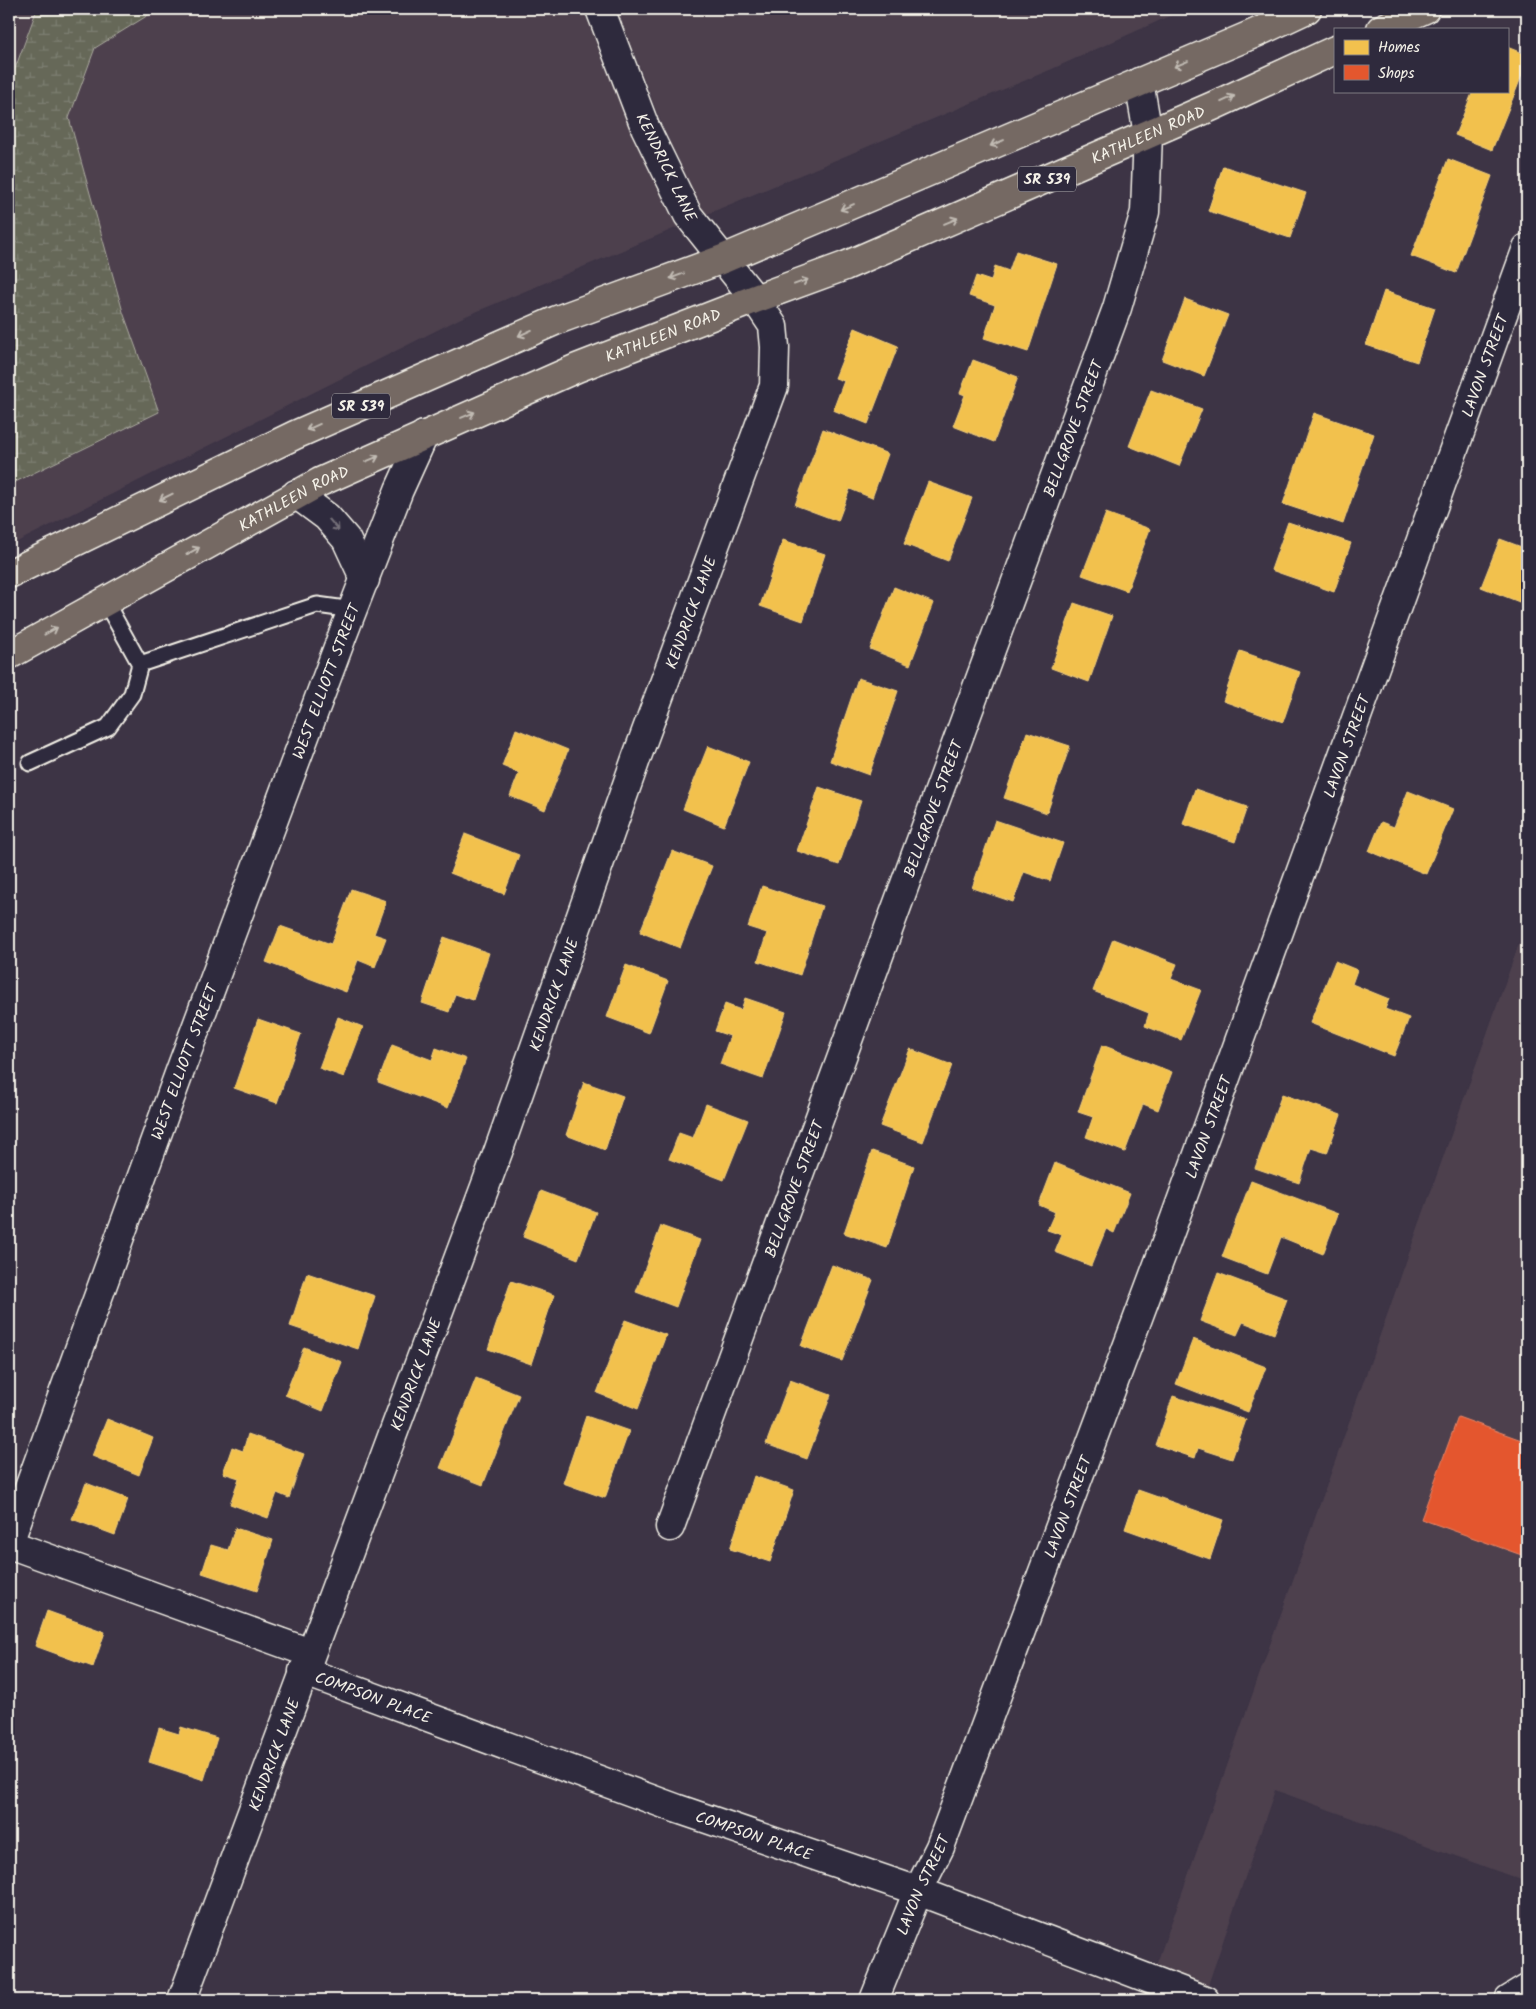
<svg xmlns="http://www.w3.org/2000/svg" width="1536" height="2009" viewBox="0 0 1536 2009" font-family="Kalam,sans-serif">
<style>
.built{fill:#4d404e}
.wetland{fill:url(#wetland-marsh);stroke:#adaca0}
.homes{fill:#f2c14e;stroke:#f3cf7c}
.shops{fill:#e4572e;stroke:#e98566}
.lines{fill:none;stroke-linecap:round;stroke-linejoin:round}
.lane-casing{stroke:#f4f1e8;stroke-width:19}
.street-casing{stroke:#f4f1e8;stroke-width:31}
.primary-casing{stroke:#f4f1e8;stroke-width:31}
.lane{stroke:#2f2a3d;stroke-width:15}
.street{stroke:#2f2a3d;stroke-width:28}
.primary{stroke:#756964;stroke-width:28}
.oneway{stroke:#c1bbb3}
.oneway2{stroke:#747079}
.labels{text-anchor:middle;stroke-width:5;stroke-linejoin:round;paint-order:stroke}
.shield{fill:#2f2a3d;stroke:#b9b5b5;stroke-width:1}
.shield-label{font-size:15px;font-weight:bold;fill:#f4f1e8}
.street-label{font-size:16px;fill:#f4f1e8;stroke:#2f2a3d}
</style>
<defs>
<pattern id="wetland-marsh" width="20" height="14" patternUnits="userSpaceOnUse" patternTransform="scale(1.25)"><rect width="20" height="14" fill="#666859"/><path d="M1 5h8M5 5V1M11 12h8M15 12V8" fill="none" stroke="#7c7e71"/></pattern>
</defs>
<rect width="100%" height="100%" fill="#3d3445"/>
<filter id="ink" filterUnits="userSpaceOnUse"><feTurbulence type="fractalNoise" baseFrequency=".02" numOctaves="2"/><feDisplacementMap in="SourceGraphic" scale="10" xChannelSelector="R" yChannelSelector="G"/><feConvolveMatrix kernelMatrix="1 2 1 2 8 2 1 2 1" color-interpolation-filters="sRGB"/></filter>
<g filter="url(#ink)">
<!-- built -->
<g class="built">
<polygon points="9,9 37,9 9,85"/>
<polygon points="158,9 583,9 630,131 673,220 678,227 461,318 9,546 9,485 159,412 123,312 69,118 95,48"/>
<polygon points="617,9 1185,9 1052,69 707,214 702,209 661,123"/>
<polygon points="1527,921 1527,1882 1275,1790 1208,1985 1156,1966"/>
</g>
<!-- wetland -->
<polygon class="wetland" points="37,9 158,9 95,48 69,118 123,312 159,412 9,485 9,85"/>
<!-- homes -->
<g class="homes">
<polygon points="1507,47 1527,55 1527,63 1492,150 1455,135 1473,91 1507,91"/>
<polygon points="1448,159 1492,176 1456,273 1411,256"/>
<polygon points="1223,166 1306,193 1290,238 1208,211"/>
<polygon points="1016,251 1057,264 1028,352 984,338 995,305 969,296 976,276 991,281 995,266 1009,271"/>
<polygon points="1384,291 1435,308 1417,362 1366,345"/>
<polygon points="1185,299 1228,315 1204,376 1162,360"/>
<polygon points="855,328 898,346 868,424 833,410 844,381 835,378"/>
<polygon points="973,360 1018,377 994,442 953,426 965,395 960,393"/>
<polygon points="1151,390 1202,409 1179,466 1129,446"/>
<polygon points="1314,413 1374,434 1343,524 1283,504"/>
<polygon points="823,429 888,454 872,498 850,489 838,521 795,505"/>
<polygon points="928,482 972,498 948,561 904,544"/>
<polygon points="1106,513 1150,529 1127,591 1082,575"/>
<polygon points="1288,522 1351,543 1334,592 1271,570"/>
<polygon points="1500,539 1527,549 1527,605 1481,587"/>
<polygon points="783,540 825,554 803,621 760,606"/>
<polygon points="894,587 934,603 910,665 870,649"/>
<polygon points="1074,603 1112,616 1089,682 1051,668"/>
<polygon points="1240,651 1300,672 1283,722 1223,701"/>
<polygon points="858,678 898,691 869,775 830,761"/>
<polygon points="516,729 568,750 545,810 510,796 519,773 502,766"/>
<polygon points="1027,732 1070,746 1047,813 1004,798"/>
<polygon points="708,746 749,762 724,826 683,809"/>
<polygon points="819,787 861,801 839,865 797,851"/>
<polygon points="1195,789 1247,807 1235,842 1183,824"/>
<polygon points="1408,791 1453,809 1426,874 1369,851 1381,822 1394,827"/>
<polygon points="995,820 1063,843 1050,881 1024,872 1013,902 972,888"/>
<polygon points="465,834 519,855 504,894 450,873"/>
<polygon points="672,851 712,866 680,948 640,932"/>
<polygon points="762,886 822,906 800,975 758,961 767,933 748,927"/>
<polygon points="351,889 386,901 374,934 386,938 375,967 358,960 346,992 266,962 280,926 331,944"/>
<polygon points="444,937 489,953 473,1000 455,994 449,1012 422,1003"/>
<polygon points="1113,939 1177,964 1171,979 1201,990 1181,1040 1145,1026 1149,1013 1093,991"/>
<polygon points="1335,961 1357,970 1352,984 1389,999 1385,1009 1409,1018 1394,1056 1310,1023"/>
<polygon points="626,965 668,981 649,1033 607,1017"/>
<polygon points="745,998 786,1012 763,1079 720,1064 730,1036 715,1031 725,1004 741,1010"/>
<polygon points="338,1017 363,1027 344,1077 319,1068"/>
<polygon points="258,1019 301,1034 277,1103 234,1088"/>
<polygon points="392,1045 432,1060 436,1048 466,1059 448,1108 378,1082"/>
<polygon points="1102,1045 1172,1072 1158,1110 1143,1104 1125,1152 1086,1137 1093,1117 1078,1112"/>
<polygon points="910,1049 952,1065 923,1142 880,1126"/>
<polygon points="584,1082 623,1096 605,1150 566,1135"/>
<polygon points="1282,1094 1341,1115 1327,1153 1311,1148 1299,1183 1255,1168"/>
<polygon points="706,1104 748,1120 724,1180 669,1159 679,1133 693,1138"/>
<polygon points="872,1151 914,1166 887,1248 844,1233"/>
<polygon points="1055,1163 1130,1193 1114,1233 1106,1229 1091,1266 1055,1252 1062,1235 1047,1230 1055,1212 1039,1205"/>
<polygon points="1251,1181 1338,1214 1323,1254 1281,1237 1267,1274 1222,1257"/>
<polygon points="541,1191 596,1212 578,1259 523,1237"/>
<polygon points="661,1226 700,1240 676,1307 636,1292"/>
<polygon points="832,1265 873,1280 842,1361 801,1346"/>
<polygon points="307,1273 375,1296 358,1349 290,1326"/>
<polygon points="1218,1273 1287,1299 1274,1334 1243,1322 1237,1335 1200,1321"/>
<polygon points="511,1281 554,1295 531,1364 488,1349"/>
<polygon points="625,1320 666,1335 638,1409 597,1393"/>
<polygon points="1193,1339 1266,1367 1248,1412 1176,1384"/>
<polygon points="304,1347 342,1362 323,1411 285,1395"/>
<polygon points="476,1378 519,1395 483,1485 440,1468"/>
<polygon points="790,1380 831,1395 807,1459 766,1444"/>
<polygon points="1173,1396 1246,1420 1232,1459 1198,1448 1195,1458 1156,1445"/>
<polygon points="586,1416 629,1431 605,1498 563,1483"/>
<polygon points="107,1419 153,1438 139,1475 92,1456"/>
<polygon points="248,1434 304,1454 289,1498 277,1493 268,1518 230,1504 239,1478 223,1473 232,1447 243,1451"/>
<polygon points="754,1476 794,1490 770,1562 730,1549"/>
<polygon points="86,1483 128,1499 115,1535 72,1519"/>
<polygon points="1138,1490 1223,1520 1210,1559 1125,1529"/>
<polygon points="235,1528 273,1540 257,1591 202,1573 211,1545 228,1550"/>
<polygon points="47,1611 105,1632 93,1667 35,1646"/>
<polygon points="181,1727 217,1738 204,1780 149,1762 159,1728 179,1734"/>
</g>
<!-- shops -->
<polygon class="shops" points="1458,1417 1527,1442 1527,1557 1421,1519"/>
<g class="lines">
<!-- lane casing -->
<g class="lane-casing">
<g id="lane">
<polyline points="140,664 317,605 353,610"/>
<polyline points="30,763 108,727 132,694 140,664 105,601"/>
</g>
</g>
<!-- street casing -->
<g class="street-casing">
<g id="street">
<polyline points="296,494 327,517 346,539 365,580"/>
<path id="s1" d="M670,1527L969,709L1117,308L1145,212L1148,134L1139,82"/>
<path id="s2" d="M9,1543L180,1071L343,634L399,490L424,435"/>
<polyline points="9,1544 310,1653"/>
<path id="s3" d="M303,1671L678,1809L918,1891L1205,2000"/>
<path id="s4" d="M182,2000L498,1152L636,759L774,386L775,347L773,326L755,299L688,215L645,127L600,9"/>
<path id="s5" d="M874,2000L918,1891L940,1847L1163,1251L1527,248"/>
<polyline points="1509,2000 1527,1989"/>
</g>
</g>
<!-- primary casing -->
<g class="primary-casing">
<g id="primary">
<polyline points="1381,29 1425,9"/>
<polyline points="9,574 295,435 557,320 723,259 1258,32 1307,9"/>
<path id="s6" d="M9,655L320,482L577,368L755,299L845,266L1213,106L1335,50"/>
</g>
</g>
<!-- lane -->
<use href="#lane" class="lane"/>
<!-- street -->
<use href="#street" class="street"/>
<!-- primary -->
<use href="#primary" class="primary"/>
</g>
<!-- one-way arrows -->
<defs><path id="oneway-shaft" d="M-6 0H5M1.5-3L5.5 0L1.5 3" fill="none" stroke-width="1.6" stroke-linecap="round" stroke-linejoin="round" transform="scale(1.25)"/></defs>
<g class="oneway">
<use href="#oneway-shaft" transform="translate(1181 64) rotate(157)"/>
<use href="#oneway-shaft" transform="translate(1228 99) rotate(-25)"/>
<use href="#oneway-shaft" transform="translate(997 143) rotate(157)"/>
<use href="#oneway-shaft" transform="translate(847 207) rotate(157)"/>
<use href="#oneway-shaft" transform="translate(951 221) rotate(-23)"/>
<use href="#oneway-shaft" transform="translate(677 276) rotate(160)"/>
<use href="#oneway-shaft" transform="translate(801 282) rotate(-20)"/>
<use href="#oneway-shaft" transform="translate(525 333) rotate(156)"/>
<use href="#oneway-shaft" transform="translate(468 415) rotate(-23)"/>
<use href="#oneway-shaft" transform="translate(313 427) rotate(156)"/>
<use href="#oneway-shaft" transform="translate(372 459) rotate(-23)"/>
<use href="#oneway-shaft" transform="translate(166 497) rotate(154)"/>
<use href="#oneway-shaft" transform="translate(193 551) rotate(-29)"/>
<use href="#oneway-shaft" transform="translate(51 631) rotate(-29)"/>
</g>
<use class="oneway2" href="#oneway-shaft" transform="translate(334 525) rotate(50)"/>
</g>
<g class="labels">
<!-- shield labels -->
<g class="shield">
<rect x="1018" y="166.5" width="58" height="25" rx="4"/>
<rect x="332" y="393.5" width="58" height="25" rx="4"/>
</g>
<g class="shield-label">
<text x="1047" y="184">SR 539</text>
<text x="361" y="411">SR 539</text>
</g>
<!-- street labels -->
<g class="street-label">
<text dy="6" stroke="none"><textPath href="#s6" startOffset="1254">KATHLEEN ROAD</textPath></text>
<text transform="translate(667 167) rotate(64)" y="6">KENDRICK LANE</text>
<text dy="6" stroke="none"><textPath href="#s6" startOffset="729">KATHLEEN ROAD</textPath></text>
<text dy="6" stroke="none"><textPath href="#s5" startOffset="1745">LAVON STREET</textPath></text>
<text dy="6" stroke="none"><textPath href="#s1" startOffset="1170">BELLGROVE STREET</textPath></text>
<text dy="6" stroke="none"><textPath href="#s6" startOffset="325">KATHLEEN ROAD</textPath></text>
<text dy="6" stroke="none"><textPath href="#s4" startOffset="1478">KENDRICK LANE</textPath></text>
<text dy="6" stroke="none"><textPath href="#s2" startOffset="918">WEST ELLIOTT STREET</textPath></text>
<text dy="6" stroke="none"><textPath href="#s5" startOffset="1340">LAVON STREET</textPath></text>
<text dy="6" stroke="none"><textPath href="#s1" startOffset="765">BELLGROVE STREET</textPath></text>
<text dy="6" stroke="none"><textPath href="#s4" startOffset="1072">KENDRICK LANE</textPath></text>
<text dy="6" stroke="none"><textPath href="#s2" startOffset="512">WEST ELLIOTT STREET</textPath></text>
<text dy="6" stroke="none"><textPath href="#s5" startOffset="935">LAVON STREET</textPath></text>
<text dy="6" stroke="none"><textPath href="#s1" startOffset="360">BELLGROVE STREET</textPath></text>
<text dy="6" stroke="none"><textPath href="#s4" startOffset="668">KENDRICK LANE</textPath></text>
<text dy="6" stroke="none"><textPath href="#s5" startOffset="530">LAVON STREET</textPath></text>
<text dy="6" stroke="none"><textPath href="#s3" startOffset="75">COMPSON PLACE</textPath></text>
<text dy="6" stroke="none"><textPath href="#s4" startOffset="262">KENDRICK LANE</textPath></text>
<text dy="6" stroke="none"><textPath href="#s3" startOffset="480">COMPSON PLACE</textPath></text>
<text dy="6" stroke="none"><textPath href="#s5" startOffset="125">LAVON STREET</textPath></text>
</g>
</g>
<!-- margin -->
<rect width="1536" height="2009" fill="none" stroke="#2f2a3d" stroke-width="30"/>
<rect x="15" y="15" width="1506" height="1979" fill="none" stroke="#f4f1e8" stroke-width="2" filter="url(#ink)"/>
<!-- legend -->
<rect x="1334" y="28" width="175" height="65" fill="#2f2a3d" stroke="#7e7a81"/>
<rect x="1344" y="40" width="25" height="15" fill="#f2c14e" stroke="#7e7a81"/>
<text x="1378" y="52" font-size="15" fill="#f4f1e8">Homes</text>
<rect x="1344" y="65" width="25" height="15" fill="#e4572e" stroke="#7e7a81"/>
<text x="1378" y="78" font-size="15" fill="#f4f1e8">Shops</text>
</svg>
